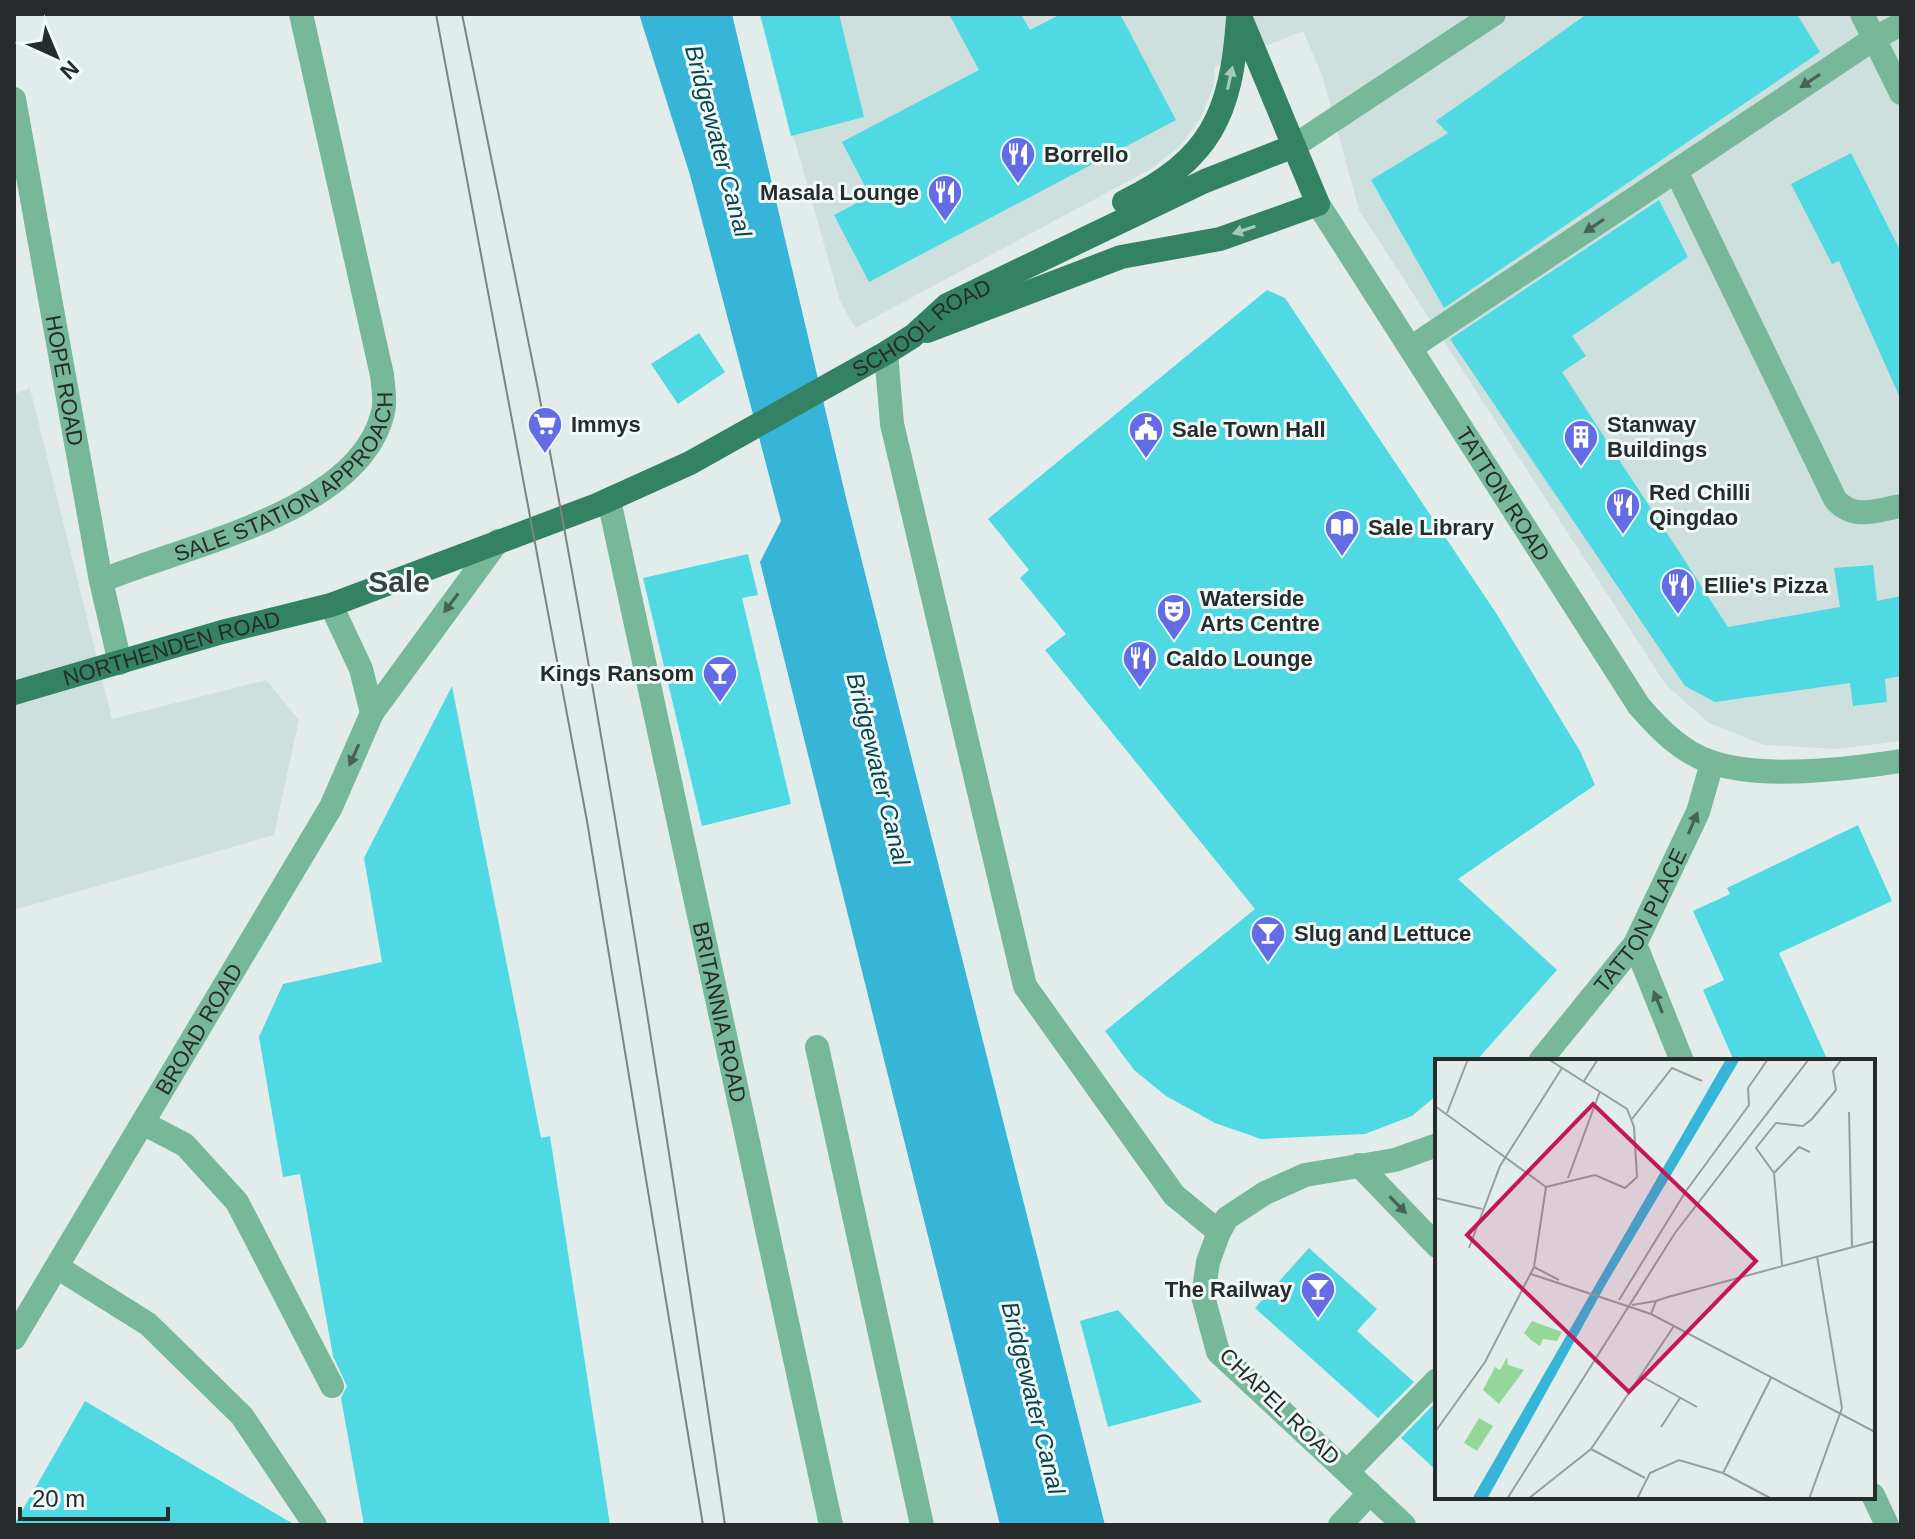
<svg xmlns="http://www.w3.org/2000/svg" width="1915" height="1539" viewBox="0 0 1915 1539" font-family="Helvetica,sans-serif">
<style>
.built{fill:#cde0dd}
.water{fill:#36b5d8}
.building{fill:#4fd9e3}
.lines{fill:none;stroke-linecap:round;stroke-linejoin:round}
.minor{stroke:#77b89b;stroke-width:24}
.major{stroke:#348264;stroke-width:24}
.tram{stroke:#7d8483;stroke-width:2}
.oneway{fill:#a4cabd}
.oneway2{fill:#476358}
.labels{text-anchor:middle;stroke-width:6;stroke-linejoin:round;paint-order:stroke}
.poi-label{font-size:22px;font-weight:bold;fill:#272b2b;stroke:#effaf8;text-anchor:start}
.street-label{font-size:22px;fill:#272b2b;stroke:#effaf8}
.water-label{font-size:24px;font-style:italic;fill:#0b4250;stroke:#effaf8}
.district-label{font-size:30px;font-weight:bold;fill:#38413f;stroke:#effaf8}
.inset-road{fill:none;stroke:#979f9e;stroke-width:2}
.view{fill:#c2185b;fill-opacity:0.15;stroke:#c2185b;stroke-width:4}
.inset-edge{fill:none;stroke:#272b2b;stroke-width:4}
</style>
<rect width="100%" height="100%" fill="#e2edeb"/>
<!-- built -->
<g class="built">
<polygon points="759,14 1901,14 1901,741 1838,749 1764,745 1709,723 1666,685 1359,210 1322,75 1303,31 1215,66 1214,85 1201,117 1182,144 1151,169 855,328 840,301"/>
<polygon points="30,388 112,719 266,680 299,720 274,835 14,910 14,394"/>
</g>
<!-- water -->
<polygon class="water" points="639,14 732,14 847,502 1105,1525 1000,1525 760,562 781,521 690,175"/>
<!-- building -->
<g class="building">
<polygon points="760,14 839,14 864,117 791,136"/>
<polygon points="949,14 1021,14 1030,30 1061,14 1120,14 1176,120 869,282 834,215 870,196 842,142 979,70"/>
<polygon points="1587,14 1797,14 1820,52 1444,308 1371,180 1448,133 1436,121"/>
<polygon points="1851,153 1901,252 1901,400 1839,261 1832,264 1791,184"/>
<polygon points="1659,200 1688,257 1572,336 1586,356 1562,372 1728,627 1840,607 1834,568 1873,565 1877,601 1901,596 1901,676 1885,679 1887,702 1853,706 1850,683 1715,702 1685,686 1450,339"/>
<polygon points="1267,290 1285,298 1496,613 1580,751 1595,785 1458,879 1557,970 1476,1061 1437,1061 1437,1095 1412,1116 1365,1134 1261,1139 1215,1123 1166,1096 1134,1070 1105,1031 1255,909 1045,650 1066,634 1020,578 1029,570 988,519"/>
<polygon points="699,333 725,372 678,404 651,364"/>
<polygon points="748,554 758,595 742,598 791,804 702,826 643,578"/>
<polygon points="452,686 541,1138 550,1136 610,1525 364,1525 341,1398 347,1386 333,1356 300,1174 283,1177 259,1037 283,984 382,962 364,858"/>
<polygon points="1858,825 1892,901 1779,953 1828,1061 1734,1061 1703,990 1724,980 1693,911 1730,894 1727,888"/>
<polygon points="1309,1248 1377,1309 1357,1331 1414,1382 1378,1418 1255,1308"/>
<polygon points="1118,1310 1202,1402 1108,1427 1080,1321"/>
<polygon points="85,1401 295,1525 14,1525"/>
<polygon points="1436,1402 1437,1403 1437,1471 1401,1438"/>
</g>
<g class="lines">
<!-- minor -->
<g class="minor">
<polyline points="1862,14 1901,93"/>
<path id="s1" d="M14,99L101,581L120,663"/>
<polyline points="1294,146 1494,14"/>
<path d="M1676,171L1835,499C1853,521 1877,510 1901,506"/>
<path id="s2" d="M1318,204L1639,706C1659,729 1681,752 1711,762C1762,780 1848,769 1901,761"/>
<polyline points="1412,347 1875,38 1901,24"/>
<polyline points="886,353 892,424 1025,986 1174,1195 1219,1232"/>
<path id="s3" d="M609,500L831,1525"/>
<path id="s4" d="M101,581C184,545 360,513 383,412C386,401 383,386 382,375L301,14"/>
<polyline points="372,713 498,541"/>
<polyline points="1635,944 1682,1061"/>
<polyline points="817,1047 922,1525"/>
<path id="s5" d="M1540,1061L1635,944L1698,812L1712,763"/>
<polyline points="143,1123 185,1145 237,1202 332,1386"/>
<polyline points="1359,1165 1437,1246"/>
<polyline points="57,1267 148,1324 242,1416 315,1525"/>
<path id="s6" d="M14,1338L331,807L372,713L361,669L331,605"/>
<polyline points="1348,1471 1437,1380"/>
<polyline points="1873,1495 1887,1525"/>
<polyline points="1340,1525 1370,1493"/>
<polyline points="1404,1525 1218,1352 1203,1296 1208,1262 1219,1232 1227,1218 1265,1193 1305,1175 1395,1160 1437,1145"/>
</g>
<!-- major -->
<g class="major">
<path d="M1124,202C1211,159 1231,115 1238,19"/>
<polyline points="927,331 1121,257 1220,239 1318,204 1239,14"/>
<path id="s7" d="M14,693L222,632L331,605L597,505L690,463L886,353L913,336L947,305L1205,181L1294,146"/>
</g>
<!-- tram -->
<g class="tram">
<polyline points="436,14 587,821 703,1525"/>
<path d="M462,14C486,138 513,261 537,384C610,762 669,1144 725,1525"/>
</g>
</g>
<!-- one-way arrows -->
<defs><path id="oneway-solid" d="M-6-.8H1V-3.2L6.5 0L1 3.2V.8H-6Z" transform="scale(2)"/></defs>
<g class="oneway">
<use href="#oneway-solid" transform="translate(1230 78) rotate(-78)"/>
<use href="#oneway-solid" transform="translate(1244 230) rotate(162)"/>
</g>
<g class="oneway2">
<use href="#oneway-solid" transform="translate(1810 81) rotate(146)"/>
<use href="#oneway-solid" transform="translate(1594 226) rotate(146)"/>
<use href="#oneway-solid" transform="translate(451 603) rotate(127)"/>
<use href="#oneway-solid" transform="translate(354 755) rotate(114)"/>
<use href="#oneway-solid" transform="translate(1693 823) rotate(-67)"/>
<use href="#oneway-solid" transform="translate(1658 1002) rotate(-112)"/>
<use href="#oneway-solid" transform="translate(1398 1205) rotate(46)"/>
</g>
<!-- icons -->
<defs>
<g id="restaurant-pin" transform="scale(1.8)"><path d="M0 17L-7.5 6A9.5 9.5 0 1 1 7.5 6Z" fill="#636ce4" stroke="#effaf8"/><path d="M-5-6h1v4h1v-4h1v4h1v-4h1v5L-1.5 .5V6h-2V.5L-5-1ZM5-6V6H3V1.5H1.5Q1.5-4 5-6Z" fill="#fff"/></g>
<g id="supermarket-pin" transform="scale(1.8)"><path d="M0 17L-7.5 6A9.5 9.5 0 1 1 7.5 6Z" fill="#636ce4" stroke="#effaf8"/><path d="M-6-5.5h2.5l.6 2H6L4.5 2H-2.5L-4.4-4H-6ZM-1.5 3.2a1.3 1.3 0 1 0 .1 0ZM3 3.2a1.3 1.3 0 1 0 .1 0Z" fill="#fff"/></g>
<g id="civic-pin" transform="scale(1.8)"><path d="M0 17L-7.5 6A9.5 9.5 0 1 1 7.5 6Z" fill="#636ce4" stroke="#effaf8"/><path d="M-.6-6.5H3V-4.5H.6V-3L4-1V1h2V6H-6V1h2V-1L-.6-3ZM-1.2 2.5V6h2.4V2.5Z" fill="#fff"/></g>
<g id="building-pin" transform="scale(1.8)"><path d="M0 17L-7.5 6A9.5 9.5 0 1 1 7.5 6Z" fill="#636ce4" stroke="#effaf8"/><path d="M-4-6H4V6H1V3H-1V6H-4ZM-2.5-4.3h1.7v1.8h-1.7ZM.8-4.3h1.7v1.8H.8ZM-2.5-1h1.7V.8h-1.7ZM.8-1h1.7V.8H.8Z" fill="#fff"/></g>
<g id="library-pin" transform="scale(1.8)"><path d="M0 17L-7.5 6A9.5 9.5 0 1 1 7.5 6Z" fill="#636ce4" stroke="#effaf8"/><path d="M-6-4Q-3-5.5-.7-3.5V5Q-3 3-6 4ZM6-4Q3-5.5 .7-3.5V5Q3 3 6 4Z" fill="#fff"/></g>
<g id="theatre-pin" transform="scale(1.8)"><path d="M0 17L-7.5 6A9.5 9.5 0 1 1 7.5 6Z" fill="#636ce4" stroke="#effaf8"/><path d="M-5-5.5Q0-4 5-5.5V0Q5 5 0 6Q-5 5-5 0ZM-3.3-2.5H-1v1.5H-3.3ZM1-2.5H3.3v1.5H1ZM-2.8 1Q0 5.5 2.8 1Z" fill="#fff"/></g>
<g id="bar-pin" transform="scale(1.8)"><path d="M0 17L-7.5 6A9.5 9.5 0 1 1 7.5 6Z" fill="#636ce4" stroke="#effaf8"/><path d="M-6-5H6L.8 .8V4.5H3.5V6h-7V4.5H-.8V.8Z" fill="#fff"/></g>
</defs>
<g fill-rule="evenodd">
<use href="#restaurant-pin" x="1018" y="154"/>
<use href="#restaurant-pin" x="945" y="192"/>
<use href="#supermarket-pin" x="545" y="424"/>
<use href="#civic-pin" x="1146" y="429"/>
<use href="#building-pin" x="1581" y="437"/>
<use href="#restaurant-pin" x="1623" y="505"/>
<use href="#library-pin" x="1342" y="527"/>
<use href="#restaurant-pin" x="1678" y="585"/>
<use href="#theatre-pin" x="1174" y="611"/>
<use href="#restaurant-pin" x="1140" y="658"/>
<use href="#bar-pin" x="720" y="673"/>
<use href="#bar-pin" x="1268" y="933"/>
<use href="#bar-pin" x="1318" y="1289"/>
</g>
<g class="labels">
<!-- poi labels -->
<g class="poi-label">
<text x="1044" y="162">Borrello</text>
<text x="919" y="200" text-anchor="end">Masala Lounge</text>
<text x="571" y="432">Immys</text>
<text x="1607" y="432">Stanway<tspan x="1607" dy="25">Buildings</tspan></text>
<text x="1172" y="437">Sale Town Hall</text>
<text x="1649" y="500">Red Chilli<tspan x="1649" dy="25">Qingdao</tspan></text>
<text x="1368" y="535">Sale Library</text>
<text x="1704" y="593">Ellie's Pizza</text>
<text x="1200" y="606">Waterside<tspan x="1200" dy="25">Arts Centre</tspan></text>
<text x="1166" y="666">Caldo Lounge</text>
<text x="694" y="681" text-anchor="end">Kings Ransom</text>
<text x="1294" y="941">Slug and Lettuce</text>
<text x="1292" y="1297" text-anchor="end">The Railway</text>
</g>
<!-- street labels -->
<g class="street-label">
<text dy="8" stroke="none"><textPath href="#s7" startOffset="984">SCHOOL ROAD</textPath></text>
<text dy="8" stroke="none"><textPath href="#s1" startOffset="286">HOPE ROAD</textPath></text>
<text dy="8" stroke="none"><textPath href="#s4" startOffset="220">SALE STATION APPROACH</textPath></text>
<text dy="8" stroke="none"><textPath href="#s2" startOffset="344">TATTON ROAD</textPath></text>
<text dy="8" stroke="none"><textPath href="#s7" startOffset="164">NORTHENDEN ROAD</textPath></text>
<text dy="8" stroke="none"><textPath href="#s5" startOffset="174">TATTON PLACE</textPath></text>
<text dy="8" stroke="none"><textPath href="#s3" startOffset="524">BRITANNIA ROAD</textPath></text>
<text dy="8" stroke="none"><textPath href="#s6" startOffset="360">BROAD ROAD</textPath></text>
<text transform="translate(1280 1406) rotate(44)" y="8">CHAPEL ROAD</text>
</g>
<!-- water labels -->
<g class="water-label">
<text transform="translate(718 141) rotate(75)" y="8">Bridgewater Canal</text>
<text transform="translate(878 769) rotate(76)" y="8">Bridgewater Canal</text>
<text transform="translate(1033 1398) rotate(76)" y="8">Bridgewater Canal</text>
</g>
<!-- district labels -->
<g class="district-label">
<text x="399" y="592">Sale</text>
</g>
</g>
<!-- overview -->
<g transform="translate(1435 1059)">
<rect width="440" height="440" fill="#e2edeb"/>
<path d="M97,262L127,273L122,282L108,280L105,287L96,281L89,274ZM72,298L73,306L89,311L64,345L48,331L60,308L65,311Z" fill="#94d899"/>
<path d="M44,359L58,367L42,392L29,384Z" fill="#94d899"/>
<path d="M291,0H305L171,225L52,440H37Z" fill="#36b5d8"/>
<path class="inset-road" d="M149,22L163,0M0,47L111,128M414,53L417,188M12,54L33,0M197,60L237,9L267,22M339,114L364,88L375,93M133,119L165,32M111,128L160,116L190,129L202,118L199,68L192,50L113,0M0,139L47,150M34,189L65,107L127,9M347,206L339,114L321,89L341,64L368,67L377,60L401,31L398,12L406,1M99,208L111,128M96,215L216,255L440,373M184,241L251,132L314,46L313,29L333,0M197,246L221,242M216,255L221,242L233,238L440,182M206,317L262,348M226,368L245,339M0,373L50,303L99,208L124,221M156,390L210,419M288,414L336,319M72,440L240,174L374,0M93,440L156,390L239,267M202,440L215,414L244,401L288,414L337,440M374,440L407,349L382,197"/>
<path class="view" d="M158,45L321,202L194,333L32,176Z"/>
<rect width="440" height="440" class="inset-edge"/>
</g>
<!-- border -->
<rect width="1915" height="1539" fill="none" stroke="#272b2b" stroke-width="32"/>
<!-- north arrow -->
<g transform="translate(56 56) rotate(136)" stroke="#effaf8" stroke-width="6" paint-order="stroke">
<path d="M0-6L14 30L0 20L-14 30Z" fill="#272b2b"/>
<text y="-12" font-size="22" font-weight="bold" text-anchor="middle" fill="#272b2b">N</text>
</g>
<!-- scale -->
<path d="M20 1507v12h148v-12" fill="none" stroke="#272b2b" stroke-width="4"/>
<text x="32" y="1507" font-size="24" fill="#272b2b" stroke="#effaf8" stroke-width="6" paint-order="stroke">20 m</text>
</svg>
